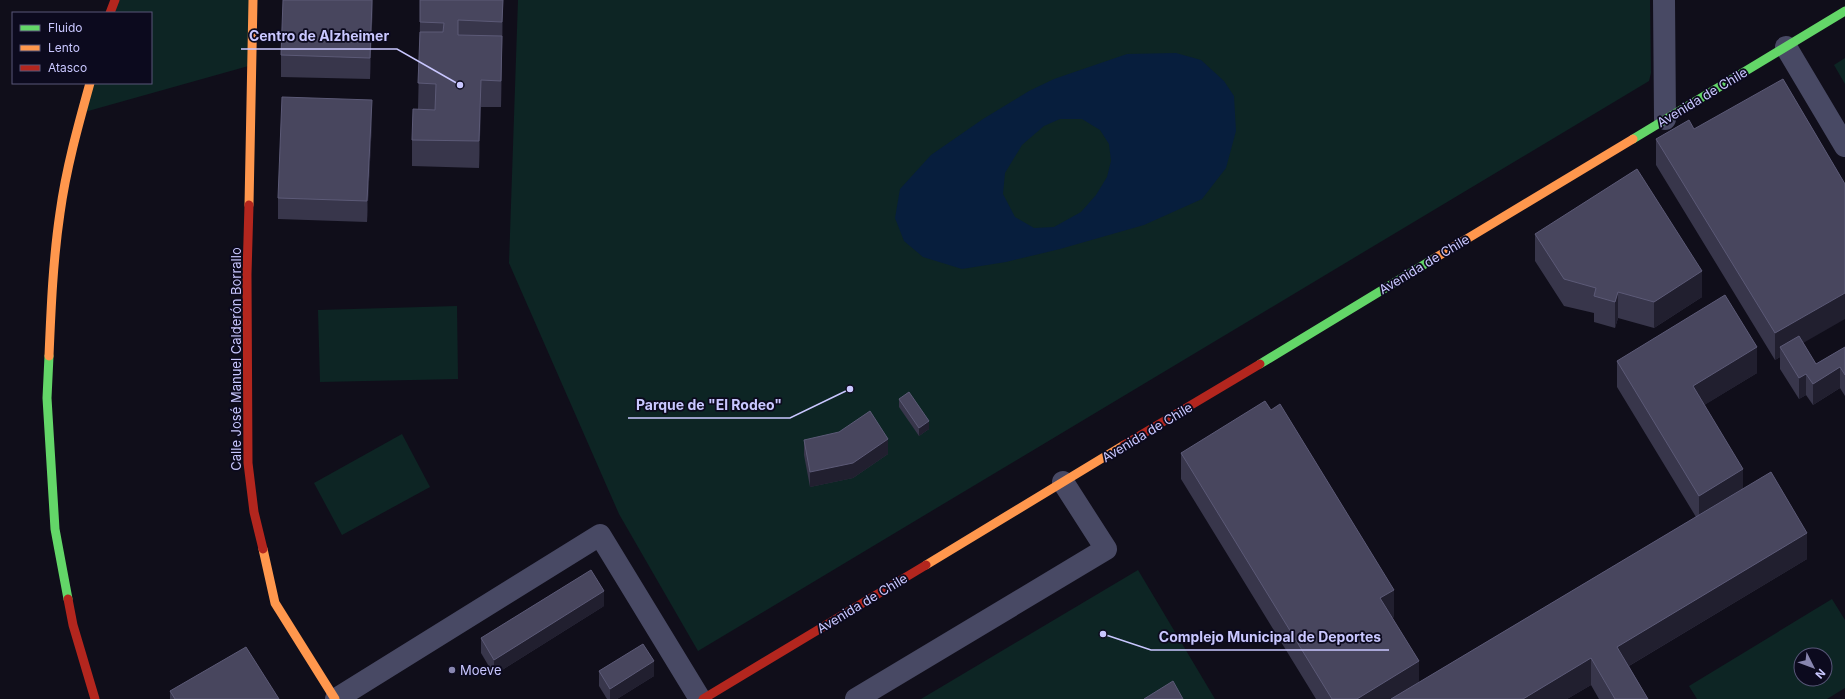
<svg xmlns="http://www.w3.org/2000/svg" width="1845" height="699" viewBox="0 0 1845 699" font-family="Inter,sans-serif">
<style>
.green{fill:#0d2524;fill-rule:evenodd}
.water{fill:#071e3d;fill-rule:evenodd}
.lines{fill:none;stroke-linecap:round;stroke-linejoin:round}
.street{stroke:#484964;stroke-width:22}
.fast{stroke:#63d668;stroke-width:9}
.slow{stroke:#ff974d;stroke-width:9}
.jam{stroke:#b3261e;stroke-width:9}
.wall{fill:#38364b}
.shaded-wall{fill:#211f2f}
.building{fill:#48465e;stroke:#5c5a77}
.poi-dot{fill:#8886af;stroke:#0c0a1e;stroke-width:1.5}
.labels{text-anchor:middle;stroke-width:3.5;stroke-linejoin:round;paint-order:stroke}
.street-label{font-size:13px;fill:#c9c7ff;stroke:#0c0a1e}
.poi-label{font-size:13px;fill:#c9c7ff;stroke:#0c0a1e;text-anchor:start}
.leader{fill:none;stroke:#c9c7ff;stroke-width:1.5}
.callout-dot{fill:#c9c7ff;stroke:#0c0a1e;stroke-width:1.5}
.callout-label{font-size:14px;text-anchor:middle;font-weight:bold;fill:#c9c7ff;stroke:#0c0a1e;stroke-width:3.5;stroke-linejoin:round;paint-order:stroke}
</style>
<rect width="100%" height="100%" fill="#100e1a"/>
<!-- green -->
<g class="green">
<polygon points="115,0 253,0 252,65 81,113 90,83 151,83 151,13 110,13"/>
<polygon points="518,0 1650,0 1651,73 1649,81 698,651 619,514 509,263"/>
<polygon points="1845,58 1845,84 1834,65"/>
<polygon points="457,306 458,379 320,382 318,310"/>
<polygon points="402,434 430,487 342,535 314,483"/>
<polygon points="1138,570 1215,699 921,699"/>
<path d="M1832,599L1845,620V688L1827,699H1697L1689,686ZM1801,655H1825V679H1801Z"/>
</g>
<!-- water -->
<path class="water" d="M1176,53L1201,60L1224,81L1234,96L1236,131L1226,168L1202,199L1144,225L1060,249L1006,262L962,269L923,257L904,241L895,218L900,189L931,155L983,119L1029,91L1054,79L1127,54ZM1060,119H1082L1100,130L1109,144L1111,161L1107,177L1096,195L1081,212L1054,227L1034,228L1015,217L1003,194L1005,173L1022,145L1044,126Z"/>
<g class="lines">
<!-- street -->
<g class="street">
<polyline points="1664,0 1665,119"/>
<polyline points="1786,47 1845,146"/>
<polyline points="336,699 600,535 700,699"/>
<polyline points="856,699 1106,549 1063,482"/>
</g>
<!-- fast -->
<g class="fast">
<polyline points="1633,139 1845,11"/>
<polyline points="49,356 47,398 55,529 68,599"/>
<polyline points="1260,364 1435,258"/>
</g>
<!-- slow -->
<g class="slow">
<polyline points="249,205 253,0"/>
<polyline points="1435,258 1633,139"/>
<path d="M49,356C51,308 53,260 60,213C66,169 78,126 90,83"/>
<polyline points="263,549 275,603 335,699"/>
<polyline points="926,565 1124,445"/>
</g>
<!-- jam -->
<g class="jam">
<polyline points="110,13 115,0"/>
<polyline points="249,205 247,274 248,463 254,512 263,549"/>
<polyline points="1124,445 1260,364"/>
<polyline points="68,599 73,625 95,699"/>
<polyline points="703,699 926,565"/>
</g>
</g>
<!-- wall -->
<g class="wall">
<polygon points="373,0 370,79 281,77 281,55"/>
<polygon points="503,0 501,107 481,107 479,168 412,166 412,140 418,109 420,22"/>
<polygon points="372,122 367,222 278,219 278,198"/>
<polygon points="1656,139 1803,343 1816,364 1845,347 1845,396 1840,388 1813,405 1806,395 1799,399 1780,369 1780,357 1775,360 1656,165"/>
<polygon points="1535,234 1702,297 1654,328 1618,318 1615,328 1594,322 1594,313 1564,306 1535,261"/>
<polygon points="1617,361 1757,373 1704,405 1743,489 1807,559 1629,666 1648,699 1599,699 1591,685 1567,699 1316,699 1181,479 1181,453 1271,410 1394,617 1392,618 1419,683 1696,517 1617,387"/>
<polygon points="899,399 929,429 919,436 899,407"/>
<polygon points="804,440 888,454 853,478 810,487 804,455"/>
<polygon points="604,606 494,675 481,653 481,638"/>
<polygon points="599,671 654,676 617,699 607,699 599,686"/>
<polygon points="170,691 279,699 170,699"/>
</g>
<!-- shaded-wall -->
<g class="shaded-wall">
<polygon points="372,0 373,0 370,79 370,58"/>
<polygon points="503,0 503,11 502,48 502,22"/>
<polygon points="502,36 502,63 501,107 501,81"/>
<polygon points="481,80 481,107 479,168 479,141"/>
<polygon points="372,100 372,122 367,222 367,201"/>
<polygon points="1702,271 1702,297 1654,328 1654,302"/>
<polygon points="1618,292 1618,318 1615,328 1615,302"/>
<polygon points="1845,293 1845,319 1784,354 1780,347 1780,357 1775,360 1775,333"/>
<polygon points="1757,347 1757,373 1693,412 1693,386"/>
<polygon points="1840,367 1840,388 1813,405 1813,384"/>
<polygon points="1806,374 1806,395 1799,399 1799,378"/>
<polygon points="929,421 929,429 919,436 919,428"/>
<polygon points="888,439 888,454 853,478 810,487 810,472"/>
<polygon points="1743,469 1743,496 1699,522 1699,496"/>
<polygon points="1807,533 1807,559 1617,673 1617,647"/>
<polygon points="1394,590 1394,617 1380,625 1380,598"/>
<polygon points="604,591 604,606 494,675 494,660"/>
<polygon points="1591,658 1591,685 1567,699 1523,699"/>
<polygon points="654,661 654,676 617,699 610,699 610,689"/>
<polygon points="1419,661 1419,688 1400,699 1357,699"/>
</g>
<!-- building -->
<g class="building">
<polygon points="283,0 372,0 370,58 281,55"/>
<polygon points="420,0 503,0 502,22 458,20 458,35 502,36 501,81 481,80 479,141 412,140 413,109 435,110 436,84 418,83 420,32 443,32 444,23 420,22"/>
<polygon points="1783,79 1845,184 1845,293 1775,333 1656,139 1689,120 1694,129"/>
<polygon points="282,97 372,100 367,201 278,198"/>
<polygon points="1637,169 1702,271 1654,302 1618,292 1615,302 1594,296 1596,288 1564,279 1535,234"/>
<polygon points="1725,295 1757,347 1693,386 1743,469 1699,496 1617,361"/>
<polygon points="1799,336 1816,364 1845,347 1845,375 1840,367 1813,384 1806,374 1799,378 1780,347"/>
<polygon points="909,392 929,421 919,428 899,399"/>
<polygon points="1265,401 1271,410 1280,404 1394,590 1380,598 1419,661 1357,699 1332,699 1181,453"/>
<polygon points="870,411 888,439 853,463 810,472 804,440 839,432"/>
<polygon points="1771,472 1807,533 1617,647 1648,699 1615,699 1591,658 1523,699 1391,699"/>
<polygon points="591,570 604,591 494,660 481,638"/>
<polygon points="643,644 654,661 610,689 599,671"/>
<polygon points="246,647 279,699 175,699 170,691"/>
<polygon points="1173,681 1183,699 1144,699"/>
</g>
<!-- markers -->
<circle class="poi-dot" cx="452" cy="670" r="4"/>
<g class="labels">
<!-- street labels -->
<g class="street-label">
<text transform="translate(1702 97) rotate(-31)" y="5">Avenida de Chile</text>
<text transform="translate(1424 264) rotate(-31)" y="5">Avenida de Chile</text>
<text transform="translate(236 359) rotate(-90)" y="5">Calle José Manuel Calderón Borrallo</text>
<text transform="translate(1147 432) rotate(-31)" y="5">Avenida de Chile</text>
<text transform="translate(862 603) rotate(-31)" y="5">Avenida de Chile</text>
</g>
<!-- poi labels -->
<g class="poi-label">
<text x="460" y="675">Moeve</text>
</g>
</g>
<!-- callouts -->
<path class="leader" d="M460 85L397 49H241M850 389L790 418H628M1103 634L1151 650H1389"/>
<g class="callout-dot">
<circle cx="460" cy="85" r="4"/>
<circle cx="850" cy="389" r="4"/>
<circle cx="1103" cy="634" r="4"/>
</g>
<g class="callout-label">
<text x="319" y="41">Centro de Alzheimer</text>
<text x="709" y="410">Parque de "El Rodeo"</text>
<text x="1270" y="642">Complejo Municipal de Deportes</text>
</g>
<!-- legend -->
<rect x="12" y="12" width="140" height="72" fill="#0c0a1e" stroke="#585678"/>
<rect x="20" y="25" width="20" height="6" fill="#63d668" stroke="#585678"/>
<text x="48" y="32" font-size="12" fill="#c9c7ff">Fluido</text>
<rect x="20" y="45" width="20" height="6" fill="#ff974d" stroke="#585678"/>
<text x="48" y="52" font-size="12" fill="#c9c7ff">Lento</text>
<rect x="20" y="65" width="20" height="6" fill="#b3261e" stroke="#585678"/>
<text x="48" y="72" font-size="12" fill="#c9c7ff">Atasco</text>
<!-- north arrow -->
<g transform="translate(1813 667) rotate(132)"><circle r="19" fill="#0c0a1e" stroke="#585678"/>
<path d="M0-3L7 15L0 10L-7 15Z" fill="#8886af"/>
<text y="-6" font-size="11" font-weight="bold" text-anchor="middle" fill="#c9c7ff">N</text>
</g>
</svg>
